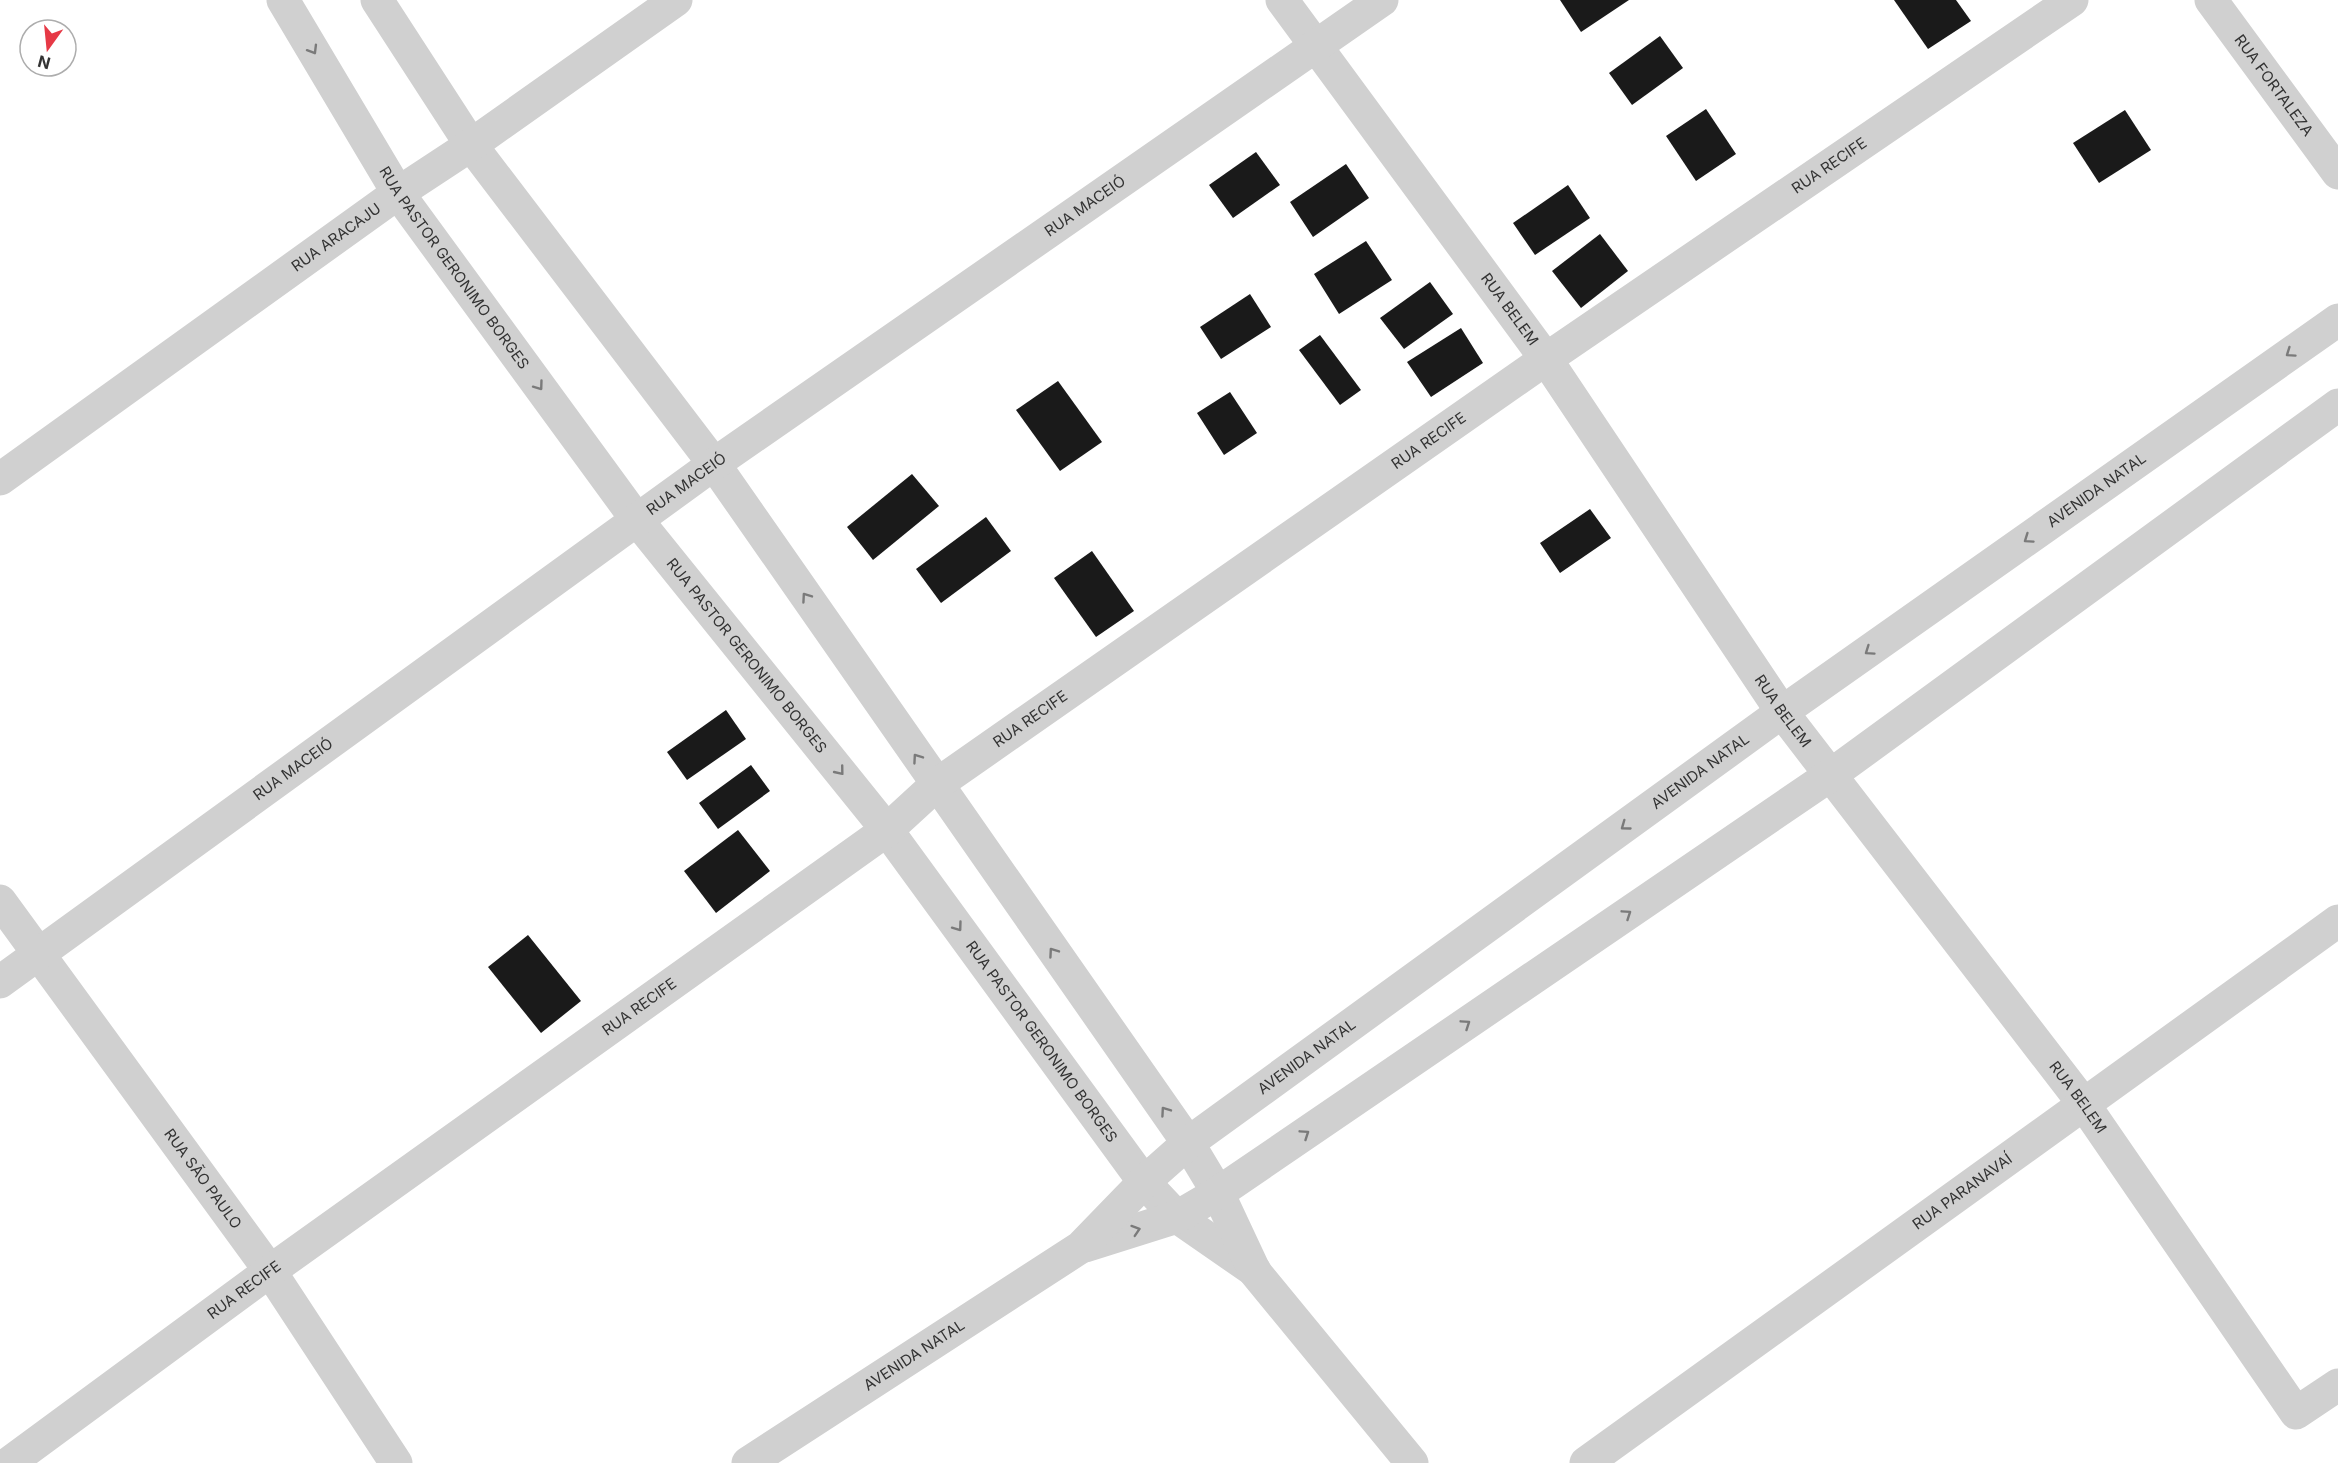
<svg xmlns="http://www.w3.org/2000/svg" width="2338" height="1463" viewBox="0 0 2338 1463" font-family="Inter,sans-serif">
<style>
.building{fill:#1a1a1a}
.lines{fill:none;stroke-linecap:round;stroke-linejoin:round}
.street{stroke:#d0d0d0;stroke-width:33}
.oneway{stroke:#7a7a7a}
.labels{text-anchor:middle;stroke-width:6;stroke-linejoin:round;paint-order:stroke}
.street-label{font-size:15px;fill:#333;stroke:#fff}
</style>
<rect width="100%" height="100%" fill="#fff"/>
<!-- building -->
<g class="building">
<polygon points="1560,0 1629,0 1581,32"/>
<polygon points="1894,0 1956,0 1971,21 1928,49"/>
<polygon points="1660,36 1683,68 1632,105 1609,73"/>
<polygon points="1706,109 1736,154 1696,181 1666,136"/>
<polygon points="2125,110 2151,150 2099,183 2073,143"/>
<polygon points="1256,152 1280,185 1233,218 1209,185"/>
<polygon points="1346,164 1369,198 1313,237 1290,202"/>
<polygon points="1568,185 1590,218 1535,255 1513,223"/>
<polygon points="1600,234 1628,271 1581,308 1552,271"/>
<polygon points="1366,241 1392,280 1339,314 1314,274"/>
<polygon points="1430,282 1453,314 1404,349 1380,318"/>
<polygon points="1250,294 1271,327 1221,359 1200,327"/>
<polygon points="1461,328 1483,363 1431,397 1407,362"/>
<polygon points="1320,335 1361,390 1340,405 1299,350"/>
<polygon points="1058,381 1102,442 1060,471 1016,410"/>
<polygon points="1230,392 1257,433 1224,455 1197,413"/>
<polygon points="912,474 939,506 873,560 847,527"/>
<polygon points="1590,509 1611,538 1560,573 1540,543"/>
<polygon points="986,517 1011,551 941,603 916,569"/>
<polygon points="1092,551 1134,611 1096,637 1054,578"/>
<polygon points="726,710 746,739 687,780 667,752"/>
<polygon points="751,765 770,791 718,829 699,803"/>
<polygon points="738,830 770,871 716,913 684,871"/>
<polygon points="528,935 581,1001 541,1033 488,967"/>
</g>
<g class="lines">
<!-- street -->
<g class="street">
<path id="s1" d="M283,0L398,193L637,520L887,830L1144,1182L1177,1217L1255,1271"/>
<polyline points="377,0 471,145 714,464 1188,1143 1218,1193 1255,1272 1412,1463"/>
<path id="s2" d="M1282,0L1546,359L1782,712L2083,1103L2296,1413L2338,1385"/>
<path id="s3" d="M2211,0L2338,173"/>
<path id="s4" d="M0,479L398,193L471,145L676,0"/>
<path id="s5" d="M0,901L270,1271L396,1463"/>
<path id="s6" d="M0,982L714,464L1382,0"/>
<polyline points="1085,1246 1177,1217 1218,1193 1832,774 2338,405"/>
<path id="s7" d="M9,1463L270,1271L887,830L936,785L1546,359L2072,0"/>
<path id="s8" d="M748,1463L1081,1247L1144,1182L1188,1143L1782,712L2338,320"/>
<path id="s9" d="M1586,1463L2338,921"/>
</g>
</g>
<!-- one-way arrows -->
<defs><path id="oneway-chevron" d="M-2-3.5L2.5 0L-2 3.5" fill="none" stroke-width="1.6" stroke-linecap="round" stroke-linejoin="round" transform="scale(1.5)"/></defs>
<g class="oneway">
<use href="#oneway-chevron" transform="translate(313 50) rotate(59)"/>
<use href="#oneway-chevron" transform="translate(2290 353) rotate(145)"/>
<use href="#oneway-chevron" transform="translate(539 386) rotate(54)"/>
<use href="#oneway-chevron" transform="translate(2028 539) rotate(145)"/>
<use href="#oneway-chevron" transform="translate(806 597) rotate(-125)"/>
<use href="#oneway-chevron" transform="translate(1869 651) rotate(145)"/>
<use href="#oneway-chevron" transform="translate(917 758) rotate(-125)"/>
<use href="#oneway-chevron" transform="translate(840 771) rotate(51)"/>
<use href="#oneway-chevron" transform="translate(1625 826) rotate(144)"/>
<use href="#oneway-chevron" transform="translate(1627 914) rotate(-34)"/>
<use href="#oneway-chevron" transform="translate(958 927) rotate(54)"/>
<use href="#oneway-chevron" transform="translate(1053 952) rotate(-125)"/>
<use href="#oneway-chevron" transform="translate(1466 1024) rotate(-34)"/>
<use href="#oneway-chevron" transform="translate(1165 1111) rotate(-125)"/>
<use href="#oneway-chevron" transform="translate(1305 1134) rotate(-34)"/>
<use href="#oneway-chevron" transform="translate(1136 1230) rotate(-18)"/>
</g>
<g class="labels">
<!-- street labels -->
<g class="street-label">
<text dy="5" stroke="none"><textPath href="#s3" startOffset="106">RUA FORTALEZA</textPath></text>
<text dy="5" stroke="none"><textPath href="#s7" startOffset="2236">RUA RECIFE</textPath></text>
<text dy="5" stroke="none"><textPath href="#s6" startOffset="1334">RUA MACEIÓ</textPath></text>
<text dy="5" stroke="none"><textPath href="#s4" startOffset="414">RUA ARACAJU</textPath></text>
<text dy="5" stroke="none"><textPath href="#s1" startOffset="318">RUA PASTOR GERONIMO BORGES</textPath></text>
<text dy="5" stroke="none"><textPath href="#s2" startOffset="384">RUA BELEM</textPath></text>
<text dy="5" stroke="none"><textPath href="#s7" startOffset="1750">RUA RECIFE</textPath></text>
<text dy="5" stroke="none"><textPath href="#s6" startOffset="848">RUA MACEIÓ</textPath></text>
<text dy="5" stroke="none"><textPath href="#s8" startOffset="1665">AVENIDA NATAL</textPath></text>
<text dy="5" stroke="none"><textPath href="#s1" startOffset="804">RUA PASTOR GERONIMO BORGES</textPath></text>
<text dy="5" stroke="none"><textPath href="#s2" startOffset="870">RUA BELEM</textPath></text>
<text dy="5" stroke="none"><textPath href="#s7" startOffset="1264">RUA RECIFE</textPath></text>
<text dy="5" stroke="none"><textPath href="#s6" startOffset="362">RUA MACEIÓ</textPath></text>
<text dy="5" stroke="none"><textPath href="#s8" startOffset="1179">AVENIDA NATAL</textPath></text>
<text dy="5" stroke="none"><textPath href="#s7" startOffset="778">RUA RECIFE</textPath></text>
<text dy="5" stroke="none"><textPath href="#s1" startOffset="1290">RUA PASTOR GERONIMO BORGES</textPath></text>
<text dy="5" stroke="none"><textPath href="#s8" startOffset="693">AVENIDA NATAL</textPath></text>
<text dy="5" stroke="none"><textPath href="#s2" startOffset="1356">RUA BELEM</textPath></text>
<text dy="5" stroke="none"><textPath href="#s5" startOffset="344">RUA SÃO PAULO</textPath></text>
<text dy="5" stroke="none"><textPath href="#s9" startOffset="464">RUA PARANAVAÍ</textPath></text>
<text dy="5" stroke="none"><textPath href="#s7" startOffset="292">RUA RECIFE</textPath></text>
<text dy="5" stroke="none"><textPath href="#s8" startOffset="198">AVENIDA NATAL</textPath></text>
</g>
</g>
<!-- north arrow -->
<g transform="translate(48 48) rotate(195)"><circle r="28" fill="#ffffff" stroke="#adadad" stroke-width="1.5"/>
<path d="M0-4.5L10 22L0 15L-10 22Z" fill="#e63946"/>
<text y="-9" font-size="16" font-weight="bold" text-anchor="middle" fill="#333333">N</text>
</g>
</svg>
